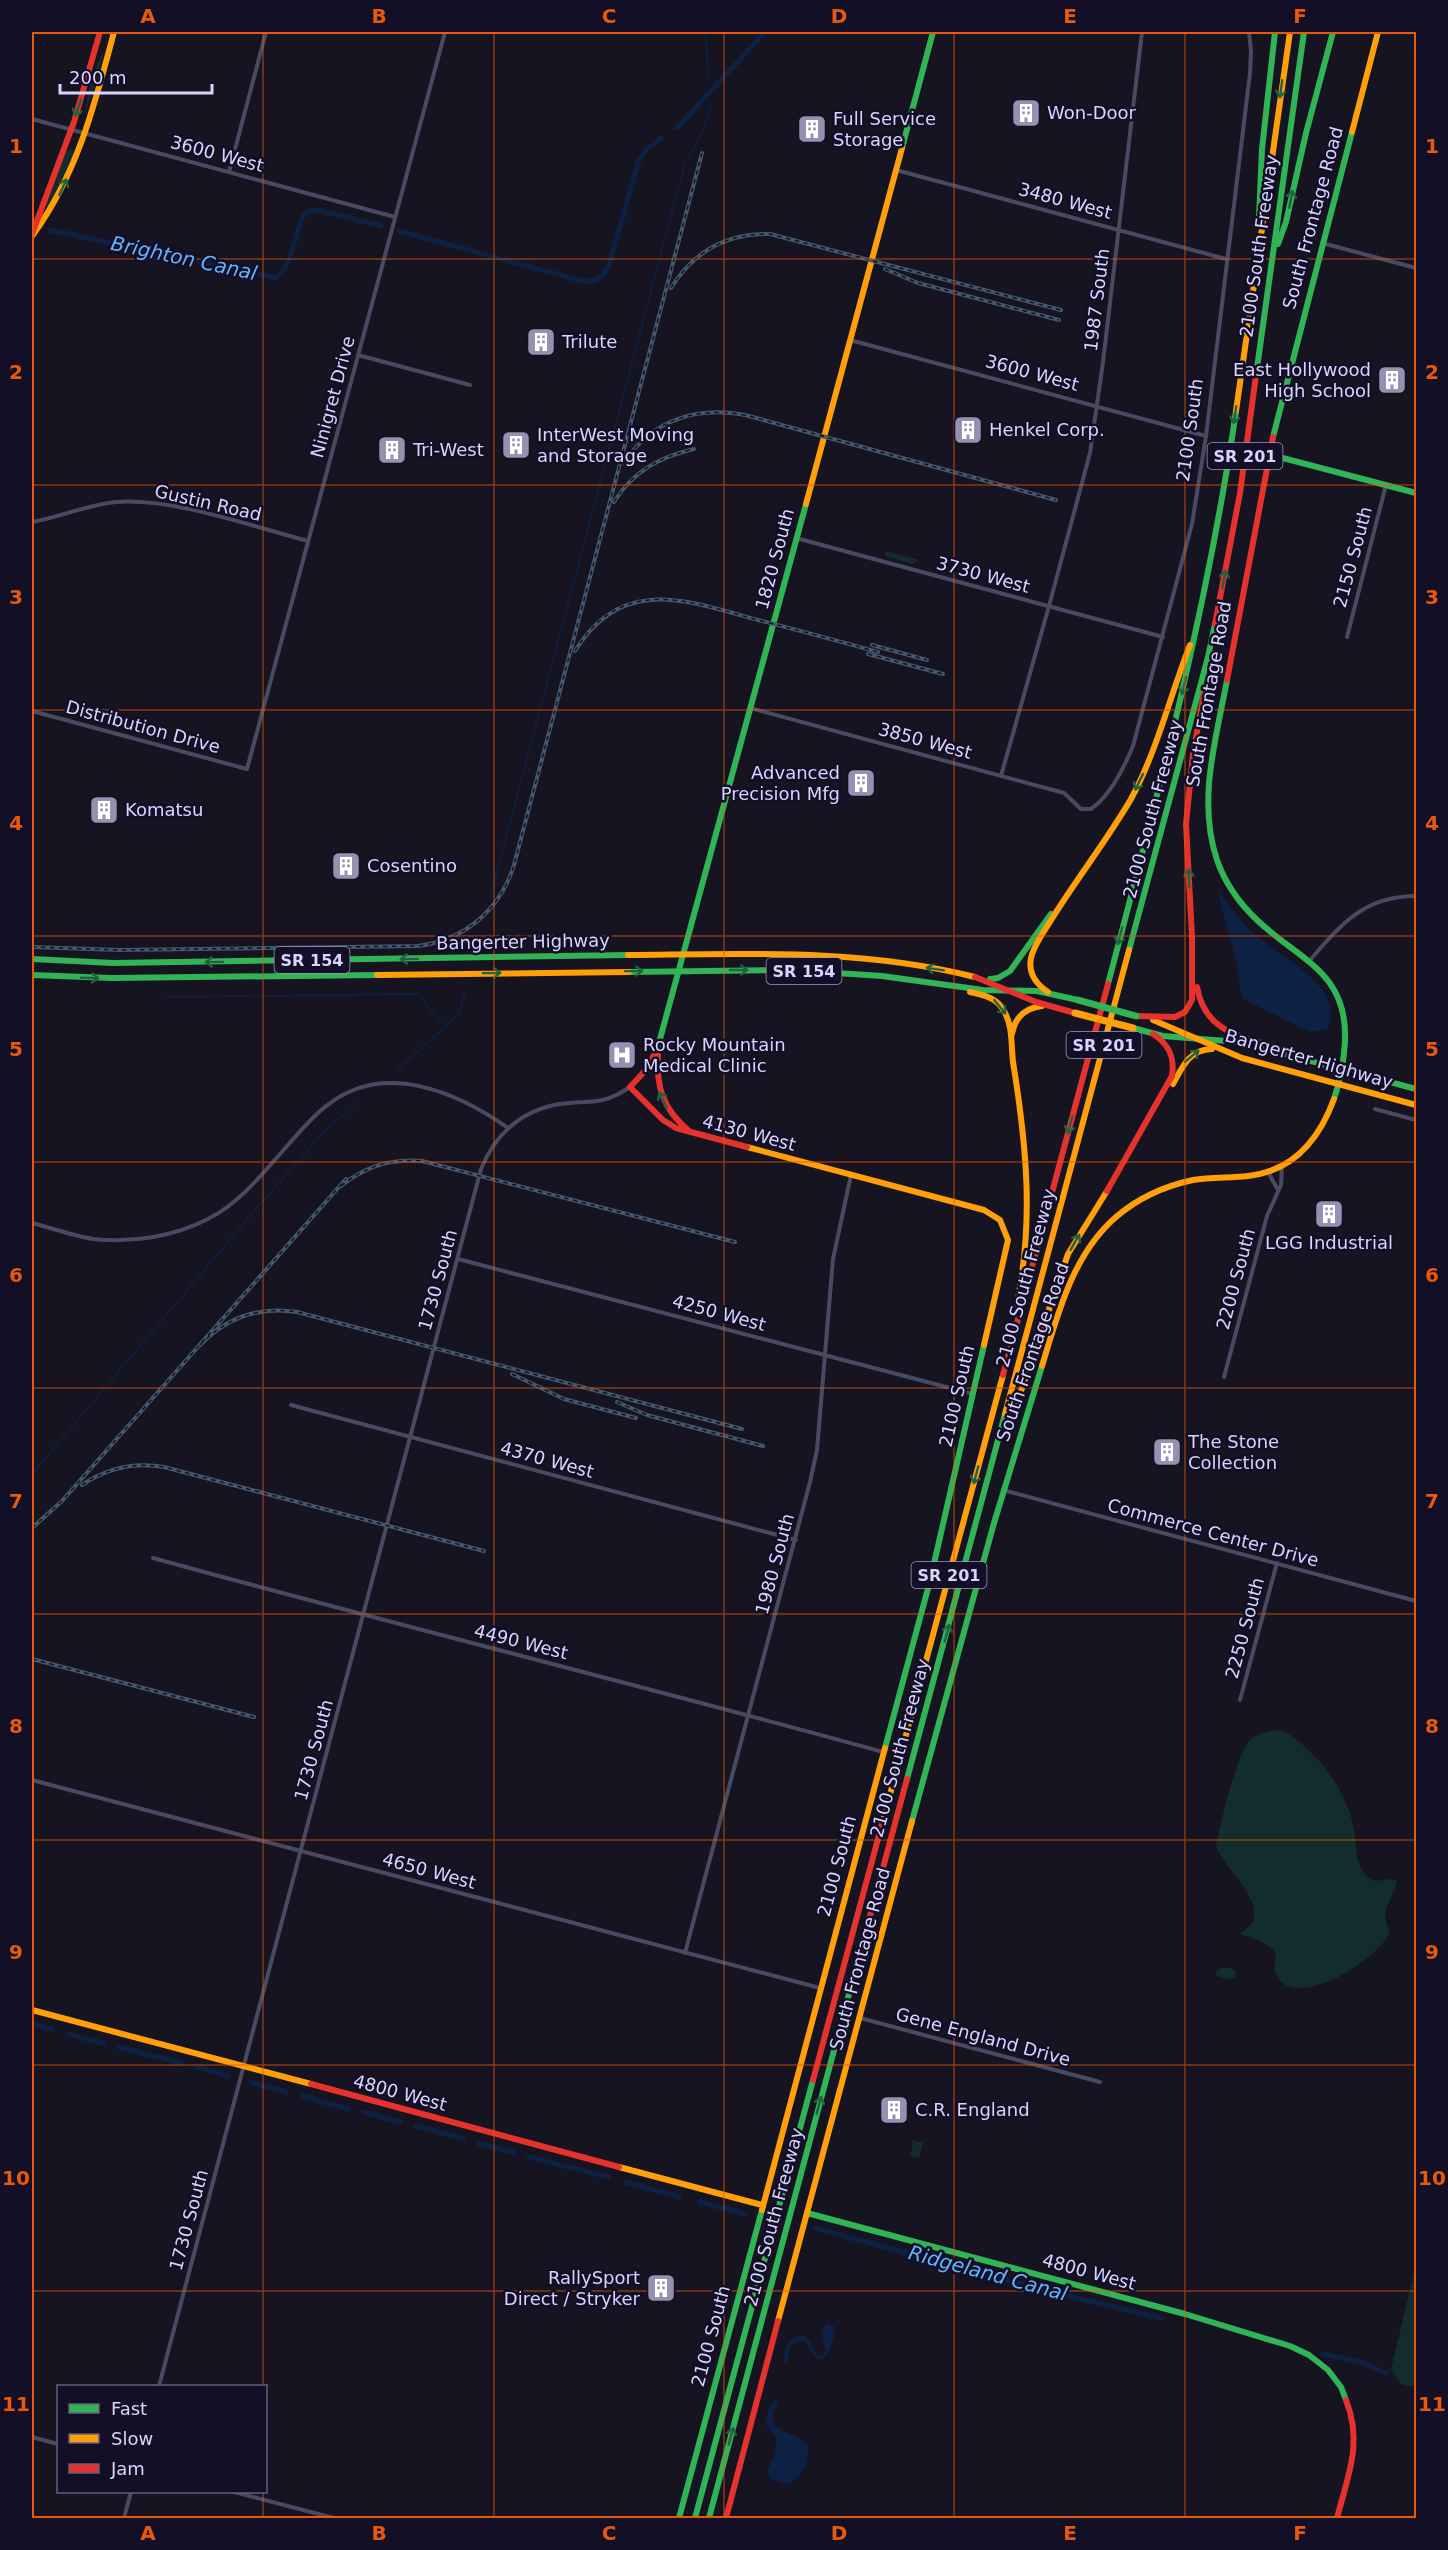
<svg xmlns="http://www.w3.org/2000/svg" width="1448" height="2550" viewBox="0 0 1448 2550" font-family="'DejaVu Sans',sans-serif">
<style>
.green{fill:#132c2d}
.water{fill:#0d2144}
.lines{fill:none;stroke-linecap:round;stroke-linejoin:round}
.stream{stroke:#0d2144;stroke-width:1.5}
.canal{stroke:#0d2144;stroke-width:5}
.street{stroke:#4a4962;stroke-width:4}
.fast{stroke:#30b455;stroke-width:6}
.slow{stroke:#ff9f0a;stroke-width:6}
.jam{stroke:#e5322d;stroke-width:6}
.rail-casing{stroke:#43596b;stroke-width:4}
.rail{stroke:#130f26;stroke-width:1.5;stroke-dasharray:4.5;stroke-linecap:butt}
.fast-bridge{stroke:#30b455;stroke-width:7}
.slow-bridge{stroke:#ff9f0a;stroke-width:7}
.oneway{stroke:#22623e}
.grid{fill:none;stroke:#e8590c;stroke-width:1.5;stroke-opacity:0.55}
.labels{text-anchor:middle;stroke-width:5;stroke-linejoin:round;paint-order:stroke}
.shield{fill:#130f26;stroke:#9e99be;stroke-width:1.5}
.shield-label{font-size:16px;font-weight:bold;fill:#d9d4ff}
.poi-label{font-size:18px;fill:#d9d4ff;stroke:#130f26;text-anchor:start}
.street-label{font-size:18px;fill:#d9d4ff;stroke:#130f26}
.water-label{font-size:20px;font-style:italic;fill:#62b6ff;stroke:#130f26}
.neatline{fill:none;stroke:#e8590c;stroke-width:2}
.grid-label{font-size:20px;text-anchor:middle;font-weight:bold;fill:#e8590c}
</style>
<rect width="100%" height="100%" fill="#161421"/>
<!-- green -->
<g class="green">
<path d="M104,50L97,81L84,116C88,91 92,72 104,50Z"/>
<polygon points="71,149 74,151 49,207 43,205 65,152"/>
<polygon points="886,552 889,552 919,560 913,564 888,557 885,555"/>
<path d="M1282,1730C1317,1751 1346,1788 1354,1829C1357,1844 1354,1865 1368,1877C1377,1886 1389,1875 1397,1881C1393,1901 1378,1910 1390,1931C1381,1957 1313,2000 1286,1985C1280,1982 1277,1976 1274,1970L1276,1957L1274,1950L1258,1940L1240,1934L1254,1921C1258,1891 1225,1871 1216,1846C1220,1825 1237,1751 1251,1739C1260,1732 1270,1731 1282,1730Z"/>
<polygon points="1221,1968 1232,1968 1236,1972 1235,1977 1230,1979 1216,1976 1216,1972"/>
<polygon points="912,2140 923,2143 919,2158 910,2156 913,2144"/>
<polygon points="1416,2264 1416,2387 1401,2384 1391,2369"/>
</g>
<!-- water -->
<g class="water">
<path d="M1218,891C1230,907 1242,924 1258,937C1284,960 1345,986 1328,1029L1310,1032L1243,999C1238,987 1240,977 1237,966C1232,941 1223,918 1218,891Z"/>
<path d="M827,2324L834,2326L835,2334L826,2357L817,2359L804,2341L790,2345L788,2363L784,2362C784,2349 790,2331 807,2337L818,2356L824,2355L825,2348L821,2331Z"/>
<path d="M775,2399L778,2402C776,2408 772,2413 773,2420C774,2435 802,2431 809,2447C807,2462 804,2480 786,2484L771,2479L767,2471L775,2453L777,2439L766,2425C766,2415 768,2406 775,2399Z"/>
</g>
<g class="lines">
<!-- stream -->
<g class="stream">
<polyline points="705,32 709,81"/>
<polyline points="490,898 685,163 703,131 711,106"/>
<polyline points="165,997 417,994 445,1026"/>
<polyline points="396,1071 458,1015 466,990"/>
<polyline points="32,1474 255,1210 325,1131 361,1100"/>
</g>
<!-- canal -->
<g class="canal">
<polyline points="677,128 765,32"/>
<path d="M50,230L276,278C293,268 294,230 305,213L317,210L381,226"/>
<path d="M399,231L586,282C598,281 604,277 609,265L639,160L647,149L661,138"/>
<polyline points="32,2024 52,2029"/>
<polyline points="69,2034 103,2043"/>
<polyline points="119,2047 181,2063"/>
<polyline points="197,2067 228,2076"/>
<polyline points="253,2083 286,2092"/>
<polyline points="302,2096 349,2109"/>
<polyline points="364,2112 400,2122"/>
<polyline points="416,2126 464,2139"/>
<polyline points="478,2143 514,2153"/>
<polyline points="529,2157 608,2177"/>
<polyline points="626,2182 679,2197"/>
<polyline points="700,2202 746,2214"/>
<polyline points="815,2228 1051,2292 1161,2318"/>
<polyline points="1323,2354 1363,2363 1386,2373"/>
</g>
<!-- street -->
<g class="street">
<polyline points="32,119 395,217"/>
<polyline points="896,170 1226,259"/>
<polyline points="229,172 266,32"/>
<polyline points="1322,243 1416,268"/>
<polyline points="850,340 1206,436"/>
<polyline points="358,355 470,385"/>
<path d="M32,522C60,517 87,505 116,502C175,498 250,526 308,541"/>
<polyline points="796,538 1163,637"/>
<polyline points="1347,637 1386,485"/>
<path d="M750,708L1064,793L1081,809H1091C1111,795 1124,768 1133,746L1192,524L1206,436L1250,73L1251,51L1249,32"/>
<polyline points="32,711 247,769 445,32"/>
<polyline points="1001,776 1049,606 1090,453 1103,362 1142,32"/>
<path d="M1311,959C1342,923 1365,896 1416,896"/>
<polyline points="1375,1109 1416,1120"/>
<polyline points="1268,1172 1278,1190"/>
<path d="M32,1223C52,1228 73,1236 93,1239C132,1243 173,1237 208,1219C241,1202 263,1173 287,1146C300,1132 313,1115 329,1104C385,1061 457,1092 508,1128"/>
<polyline points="458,1259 973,1394"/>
<polyline points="1224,1377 1267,1216 1281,1185 1282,1166"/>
<polyline points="291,1405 796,1540"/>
<polyline points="1003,1490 1416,1601"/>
<path d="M153,1558C396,1625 640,1685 883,1752"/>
<polyline points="1240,1700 1277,1563"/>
<polyline points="32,1780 820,1988"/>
<polyline points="685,1953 810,1482 817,1450 833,1259 851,1175"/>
<polyline points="860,2018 1100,2082"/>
<path d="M159,2386L481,1169C495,1134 522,1110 560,1104C591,1100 602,1106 630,1087"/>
<polyline points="32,2437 58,2444"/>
<polyline points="234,2492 334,2518"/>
<polyline points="124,2518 131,2492"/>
</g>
<!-- fast -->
<g class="fast">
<polyline points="902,148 933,32"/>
<polyline points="1259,218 1262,149 1275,32"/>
<polyline points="1278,244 1286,222 1306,133 1333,32"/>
<polyline points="1257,368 1304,32"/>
<polyline points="1273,437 1352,132"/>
<polyline points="1268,454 1416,493"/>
<path d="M1227,680C1216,740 1197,800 1217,860C1225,883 1239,903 1257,920C1299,960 1348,972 1345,1041C1344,1061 1340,1081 1334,1099"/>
<polyline points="1129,950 1208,657 1215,624"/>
<polyline points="32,959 113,963 628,955"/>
<polyline points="629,972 790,970 882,976 983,990 1037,991 1078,1000"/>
<polyline points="32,975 111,978 377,975"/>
<polyline points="990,979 998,978 1010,971 1051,914"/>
<path d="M1108,984C1158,795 1208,605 1236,411"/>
<polyline points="1133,1028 1163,1036 1239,1042 1416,1089"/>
<polyline points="657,1050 806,504"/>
<polyline points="885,1748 930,1581 984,1345"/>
<polyline points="907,1779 1005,1414"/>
<polyline points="912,1821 994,1523 1042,1366"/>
<polyline points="807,2213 1185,2314 1290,2346 1309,2355 1328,2370 1341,2387 1346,2400"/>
<polyline points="679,2518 762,2210"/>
<polyline points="695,2518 813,2080"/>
<polyline points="709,2518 860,1953"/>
</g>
<!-- slow -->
<g class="slow">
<polyline points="1352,132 1378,32"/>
<path d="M32,236C77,175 95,104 114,32"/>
<polyline points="1236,411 1290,32"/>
<polyline points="806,504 902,148"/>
<path d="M628,955C743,954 862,948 975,977"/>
<polyline points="377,975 629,972"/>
<path d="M970,992C982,995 995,997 1002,1008C1013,1023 1011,1044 1013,1062C1027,1148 1034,1223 1016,1309"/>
<path d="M1048,992C1036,984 1028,973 1031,958C1034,944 1046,929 1053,917C1078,877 1107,840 1131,799C1157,751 1170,696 1190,645"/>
<polyline points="1153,1020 1242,1058 1416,1105"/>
<path d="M1012,1034C1015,1017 1025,1008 1042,1006"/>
<path d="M1173,1084C1183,1066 1189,1050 1212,1049"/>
<polyline points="747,1147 984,1210 1000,1220 1008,1240 984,1345"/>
<path d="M1042,1366C1058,1313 1073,1254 1116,1217C1138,1198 1165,1186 1193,1180C1211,1177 1230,1178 1248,1176C1293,1171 1319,1140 1334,1099"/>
<polyline points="1005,1414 1129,950"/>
<polyline points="1007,1420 1020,1394 1068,1254 1107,1191"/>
<polyline points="882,1824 1003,1375"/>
<polyline points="32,2010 311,2084"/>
<polyline points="619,2167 762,2205"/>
<polyline points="762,2210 885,1748"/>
<polyline points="778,2321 912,1821"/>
</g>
<!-- jam -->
<g class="jam">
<polyline points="32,234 74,122 100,32"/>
<polyline points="1215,624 1240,493 1257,368"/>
<polyline points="1227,680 1273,437"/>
<polyline points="975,977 1036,1002 1075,1013"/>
<path d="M1197,987C1205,1033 1241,1036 1279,1048"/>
<polyline points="1136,1016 1175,1017 1185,1012 1192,1000 1192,937 1186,824 1193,754 1205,688"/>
<polyline points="657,1050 644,1072 630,1087 663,1120 676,1128 747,1147"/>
<path d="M658,1055C656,1087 663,1109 688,1130"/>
<path d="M1107,1191L1172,1076C1175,1057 1169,1044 1153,1034"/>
<polyline points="1003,1375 1108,984"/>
<polyline points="860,1953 907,1779"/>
<polyline points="813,2080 882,1824"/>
<polyline points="311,2084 619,2167"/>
<polyline points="726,2518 778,2321"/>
<path d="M1337,2518C1348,2475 1363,2443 1346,2400"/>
</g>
<!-- rail casing -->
<g class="rail-casing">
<g id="rail">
<polyline points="885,269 918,283 1059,320"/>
<path d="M671,288C694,251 728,233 770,234L1061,310"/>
<path d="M624,463C652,419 699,405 749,416L1056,500"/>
<path d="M614,502C633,471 660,457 694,449"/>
<polyline points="872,645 927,660"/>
<path d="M575,651C622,574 688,601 758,620C798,630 838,641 878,652"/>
<polyline points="868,654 943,674"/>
<path d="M32,947L120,950L418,946C465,940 500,910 514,865L702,153"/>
<path d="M341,1186C364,1167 392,1158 422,1161L735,1242"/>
<path d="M200,1345C226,1318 259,1306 297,1312L742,1429"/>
<polyline points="512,1374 564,1399 636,1418"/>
<polyline points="617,1402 647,1415 763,1446"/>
<path d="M82,1485C107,1468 135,1462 164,1467L484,1551"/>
<polyline points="32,1528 62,1501 346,1179"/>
<polyline points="32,1659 254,1717"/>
</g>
</g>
<!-- rail -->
<use href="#rail" class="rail"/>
<!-- fast-bridge -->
<polyline class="fast-bridge" points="1078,1000 1136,1016"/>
<!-- slow-bridge -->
<polyline class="slow-bridge" points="1075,1013 1133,1028"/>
</g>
<!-- one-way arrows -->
<defs><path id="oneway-shaft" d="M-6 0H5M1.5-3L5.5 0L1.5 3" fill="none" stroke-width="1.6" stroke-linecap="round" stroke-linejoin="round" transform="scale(1.5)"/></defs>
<g class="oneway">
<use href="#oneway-shaft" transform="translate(1281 89) rotate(98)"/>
<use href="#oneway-shaft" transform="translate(78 108) rotate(108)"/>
<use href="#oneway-shaft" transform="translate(63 187) rotate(-66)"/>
<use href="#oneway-shaft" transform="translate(1291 199) rotate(-79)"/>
<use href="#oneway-shaft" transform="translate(1235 415) rotate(98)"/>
<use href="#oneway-shaft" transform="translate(1224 579) rotate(-80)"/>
<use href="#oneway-shaft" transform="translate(1184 686) rotate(103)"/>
<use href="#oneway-shaft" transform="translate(1139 782) rotate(116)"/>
<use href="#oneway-shaft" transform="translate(1189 878) rotate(-92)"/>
<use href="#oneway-shaft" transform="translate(1120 936) rotate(105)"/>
<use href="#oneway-shaft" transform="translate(409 959) rotate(179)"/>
<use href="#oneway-shaft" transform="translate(214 962) rotate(179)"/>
<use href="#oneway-shaft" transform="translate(935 969) rotate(-171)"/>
<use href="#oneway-shaft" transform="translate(739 970)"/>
<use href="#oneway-shaft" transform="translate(634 971) rotate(-1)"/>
<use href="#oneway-shaft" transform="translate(492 973) rotate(-1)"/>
<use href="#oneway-shaft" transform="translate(90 978) rotate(2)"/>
<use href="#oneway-shaft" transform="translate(1000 1007) rotate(50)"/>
<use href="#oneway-shaft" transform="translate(1192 1056) rotate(-40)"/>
<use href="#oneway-shaft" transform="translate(663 1100) rotate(-115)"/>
<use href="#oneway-shaft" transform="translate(1070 1125) rotate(105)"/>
<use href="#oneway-shaft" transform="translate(1075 1242) rotate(-61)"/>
<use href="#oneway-shaft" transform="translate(976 1475) rotate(105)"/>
<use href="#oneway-shaft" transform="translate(947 1633) rotate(-75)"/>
<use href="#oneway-shaft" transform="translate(819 2105) rotate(-75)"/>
<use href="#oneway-shaft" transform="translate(731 2436) rotate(-75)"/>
</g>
<!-- grid -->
<path class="grid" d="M263,32V2386M494,32V2518M724,32V2518M954,32V2518M1185,32V2518M32,259H1416M32,485H1416M32,710H1416M32,936H1416M32,1162H1416M32,1388H1416M32,1614H1416M32,1840H1416M32,2065H1416M32,2291H1416M263,2492V2518"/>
<!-- icons -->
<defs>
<g id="building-square" transform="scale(1.5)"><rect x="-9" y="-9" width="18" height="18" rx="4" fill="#9591b1" stroke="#130f26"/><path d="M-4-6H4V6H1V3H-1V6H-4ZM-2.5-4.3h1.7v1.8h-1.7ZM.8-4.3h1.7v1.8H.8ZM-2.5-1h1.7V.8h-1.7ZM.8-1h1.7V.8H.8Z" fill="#fff"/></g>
<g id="hospital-square" transform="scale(1.5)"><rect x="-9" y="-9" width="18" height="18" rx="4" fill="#9591b1" stroke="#130f26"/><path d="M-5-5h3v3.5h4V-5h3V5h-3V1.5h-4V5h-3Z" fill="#fff"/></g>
</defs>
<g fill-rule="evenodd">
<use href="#building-square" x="1026" y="113"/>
<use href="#building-square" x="812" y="129"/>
<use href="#building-square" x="541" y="342"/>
<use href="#building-square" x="1392" y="380"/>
<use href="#building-square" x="968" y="430"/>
<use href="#building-square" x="516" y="445"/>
<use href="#building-square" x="392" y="450"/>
<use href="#building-square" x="861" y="783"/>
<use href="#building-square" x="104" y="810"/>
<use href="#building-square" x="346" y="866"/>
<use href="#hospital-square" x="622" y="1055"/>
<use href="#building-square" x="1329" y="1214"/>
<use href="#building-square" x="1167" y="1452"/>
<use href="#building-square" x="894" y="2110"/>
<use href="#building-square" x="661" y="2288"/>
</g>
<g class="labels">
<!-- shield labels -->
<g class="shield">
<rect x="1207.5" y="443" width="75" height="26" rx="4.5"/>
<rect x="274.5" y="947" width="75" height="26" rx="4.5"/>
<rect x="766.5" y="958" width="75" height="26" rx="4.5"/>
<rect x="1066.5" y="1032" width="75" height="26" rx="4.5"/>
<rect x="911.5" y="1562" width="75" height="26" rx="4.5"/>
</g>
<g class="shield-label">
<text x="1245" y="462">SR 201</text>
<text x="312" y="966">SR 154</text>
<text x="804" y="977">SR 154</text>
<text x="1104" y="1051">SR 201</text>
<text x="949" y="1581">SR 201</text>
</g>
<!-- poi labels -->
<g class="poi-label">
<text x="1047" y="119">Won-Door</text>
<text x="833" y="125">Full Service<tspan x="833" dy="21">Storage</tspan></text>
<text x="562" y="348">Trilute</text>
<text x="1371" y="376" text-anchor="end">East Hollywood<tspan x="1371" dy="21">High School</tspan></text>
<text x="989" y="436">Henkel Corp.</text>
<text x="537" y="441">InterWest Moving<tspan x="537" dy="21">and Storage</tspan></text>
<text x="413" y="456">Tri-West</text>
<text x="840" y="779" text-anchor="end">Advanced<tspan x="840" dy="21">Precision Mfg</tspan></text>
<text x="125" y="816">Komatsu</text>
<text x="367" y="872">Cosentino</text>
<text x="643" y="1051">Rocky Mountain<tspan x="643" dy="21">Medical Clinic</tspan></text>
<text x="1329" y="1249" text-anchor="middle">LGG Industrial</text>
<text x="1188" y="1448">The Stone<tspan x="1188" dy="21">Collection</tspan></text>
<text x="915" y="2116">C.R. England</text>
<text x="640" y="2284" text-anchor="end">RallySport<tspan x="640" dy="21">Direct / Stryker</tspan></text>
</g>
<!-- street labels -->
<g class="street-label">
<text transform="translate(217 154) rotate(15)" y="6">3600 West</text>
<text transform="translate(1065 201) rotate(15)" y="6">3480 West</text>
<text transform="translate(1313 218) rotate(-75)" y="6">South Frontage Road</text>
<text transform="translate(1259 246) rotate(-82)" y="6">2100 South Freeway</text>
<text transform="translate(1097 300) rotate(-83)" y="6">1987 South</text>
<text transform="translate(1032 373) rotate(15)" y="6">3600 West</text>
<text transform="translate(333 397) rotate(-75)" y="6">Ninigret Drive</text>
<text transform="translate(1190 430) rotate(-82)" y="6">2100 South</text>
<text transform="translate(208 503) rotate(13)" y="6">Gustin Road</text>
<text transform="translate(1353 557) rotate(-75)" y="6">2150 South</text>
<text transform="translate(775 559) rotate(-75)" y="6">1820 South</text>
<text transform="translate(983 575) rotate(15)" y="6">3730 West</text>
<text transform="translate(1209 694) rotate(-80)" y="6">South Frontage Road</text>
<text transform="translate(143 727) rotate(15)" y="6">Distribution Drive</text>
<text transform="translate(925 741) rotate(15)" y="6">3850 West</text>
<text transform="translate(1153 809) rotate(-75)" y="6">2100 South Freeway</text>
<text transform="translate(523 942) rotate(-1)" y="6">Bangerter Highway</text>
<text transform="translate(1309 1059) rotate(16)" y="6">Bangerter Highway</text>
<text transform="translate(749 1133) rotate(15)" y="6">4130 West</text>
<text transform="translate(1026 1278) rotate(-75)" y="6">2100 South Freeway</text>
<text transform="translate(1236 1279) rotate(-75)" y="6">2200 South</text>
<text transform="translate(438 1280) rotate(-75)" y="6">1730 South</text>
<text transform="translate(719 1313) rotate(15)" y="6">4250 West</text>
<text transform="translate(1033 1352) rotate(-71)" y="6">South Frontage Road</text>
<text transform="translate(957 1396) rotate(-77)" y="6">2100 South</text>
<text transform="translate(547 1460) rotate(15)" y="6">4370 West</text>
<text transform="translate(1213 1533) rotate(15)" y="6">Commerce Center Drive</text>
<text transform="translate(775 1564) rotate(-75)" y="6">1980 South</text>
<text transform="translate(1245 1628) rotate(-75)" y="6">2250 South</text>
<text transform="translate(521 1642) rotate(14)" y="6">4490 West</text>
<text transform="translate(900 1748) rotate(-75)" y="6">2100 South Freeway</text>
<text transform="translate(314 1750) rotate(-75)" y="6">1730 South</text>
<text transform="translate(837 1866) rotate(-75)" y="6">2100 South</text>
<text transform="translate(429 1871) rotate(15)" y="6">4650 West</text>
<text transform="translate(860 1959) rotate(-75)" y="6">South Frontage Road</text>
<text transform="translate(983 2037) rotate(15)" y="6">Gene England Drive</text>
<text transform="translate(400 2093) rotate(15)" y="6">4800 West</text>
<text transform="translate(774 2217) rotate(-75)" y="6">2100 South Freeway</text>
<text transform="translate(189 2220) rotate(-75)" y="6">1730 South</text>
<text transform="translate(1089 2272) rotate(15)" y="6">4800 West</text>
<text transform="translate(711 2336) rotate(-75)" y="6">2100 South</text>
</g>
<!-- water labels -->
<g class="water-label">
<text transform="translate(184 258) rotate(12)" y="7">Brighton Canal</text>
<text transform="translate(988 2273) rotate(15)" y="7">Ridgeland Canal</text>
</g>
</g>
<!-- border -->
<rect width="1448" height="2550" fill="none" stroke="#130f26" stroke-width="66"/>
<!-- legend -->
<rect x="57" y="2385" width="210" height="108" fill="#130f26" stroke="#625e7d" stroke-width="1.5"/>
<rect x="69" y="2404" width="30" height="9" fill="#30b455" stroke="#625e7d" stroke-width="1.5"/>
<text x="111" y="2415" font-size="18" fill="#d9d4ff">Fast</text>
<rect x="69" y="2434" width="30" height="9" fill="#ff9f0a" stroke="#625e7d" stroke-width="1.5"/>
<text x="111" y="2445" font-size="18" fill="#d9d4ff">Slow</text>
<rect x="69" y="2464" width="30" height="9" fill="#e5322d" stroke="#625e7d" stroke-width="1.5"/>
<text x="111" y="2475" font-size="18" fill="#d9d4ff">Jam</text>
<!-- scale -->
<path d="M60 84v9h152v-9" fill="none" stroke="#d9d4ff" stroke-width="3"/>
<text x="69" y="84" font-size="18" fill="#d9d4ff" stroke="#130f26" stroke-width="4.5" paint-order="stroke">200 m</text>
<rect x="33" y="33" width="1382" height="2484" class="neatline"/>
<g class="grid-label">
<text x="148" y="23">A</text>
<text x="379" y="23">B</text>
<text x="609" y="23">C</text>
<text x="839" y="23">D</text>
<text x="1070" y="23">E</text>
<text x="1300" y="23">F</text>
<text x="16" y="153">1</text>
<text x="1432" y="153">1</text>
<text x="16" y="379">2</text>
<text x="1432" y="379">2</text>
<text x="16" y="604">3</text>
<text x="1432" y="604">3</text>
<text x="16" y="830">4</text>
<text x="1432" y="830">4</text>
<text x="16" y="1056">5</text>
<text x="1432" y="1056">5</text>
<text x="16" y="1282">6</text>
<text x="1432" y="1282">6</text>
<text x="16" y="1508">7</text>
<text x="1432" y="1508">7</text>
<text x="16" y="1733">8</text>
<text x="1432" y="1733">8</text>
<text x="16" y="1959">9</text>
<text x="1432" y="1959">9</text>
<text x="16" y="2185">10</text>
<text x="1432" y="2185">10</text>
<text x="16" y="2411">11</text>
<text x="1432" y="2411">11</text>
<text x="148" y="2540">A</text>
<text x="379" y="2540">B</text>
<text x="609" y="2540">C</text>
<text x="839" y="2540">D</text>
<text x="1070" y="2540">E</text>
<text x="1300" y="2540">F</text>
</g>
</svg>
